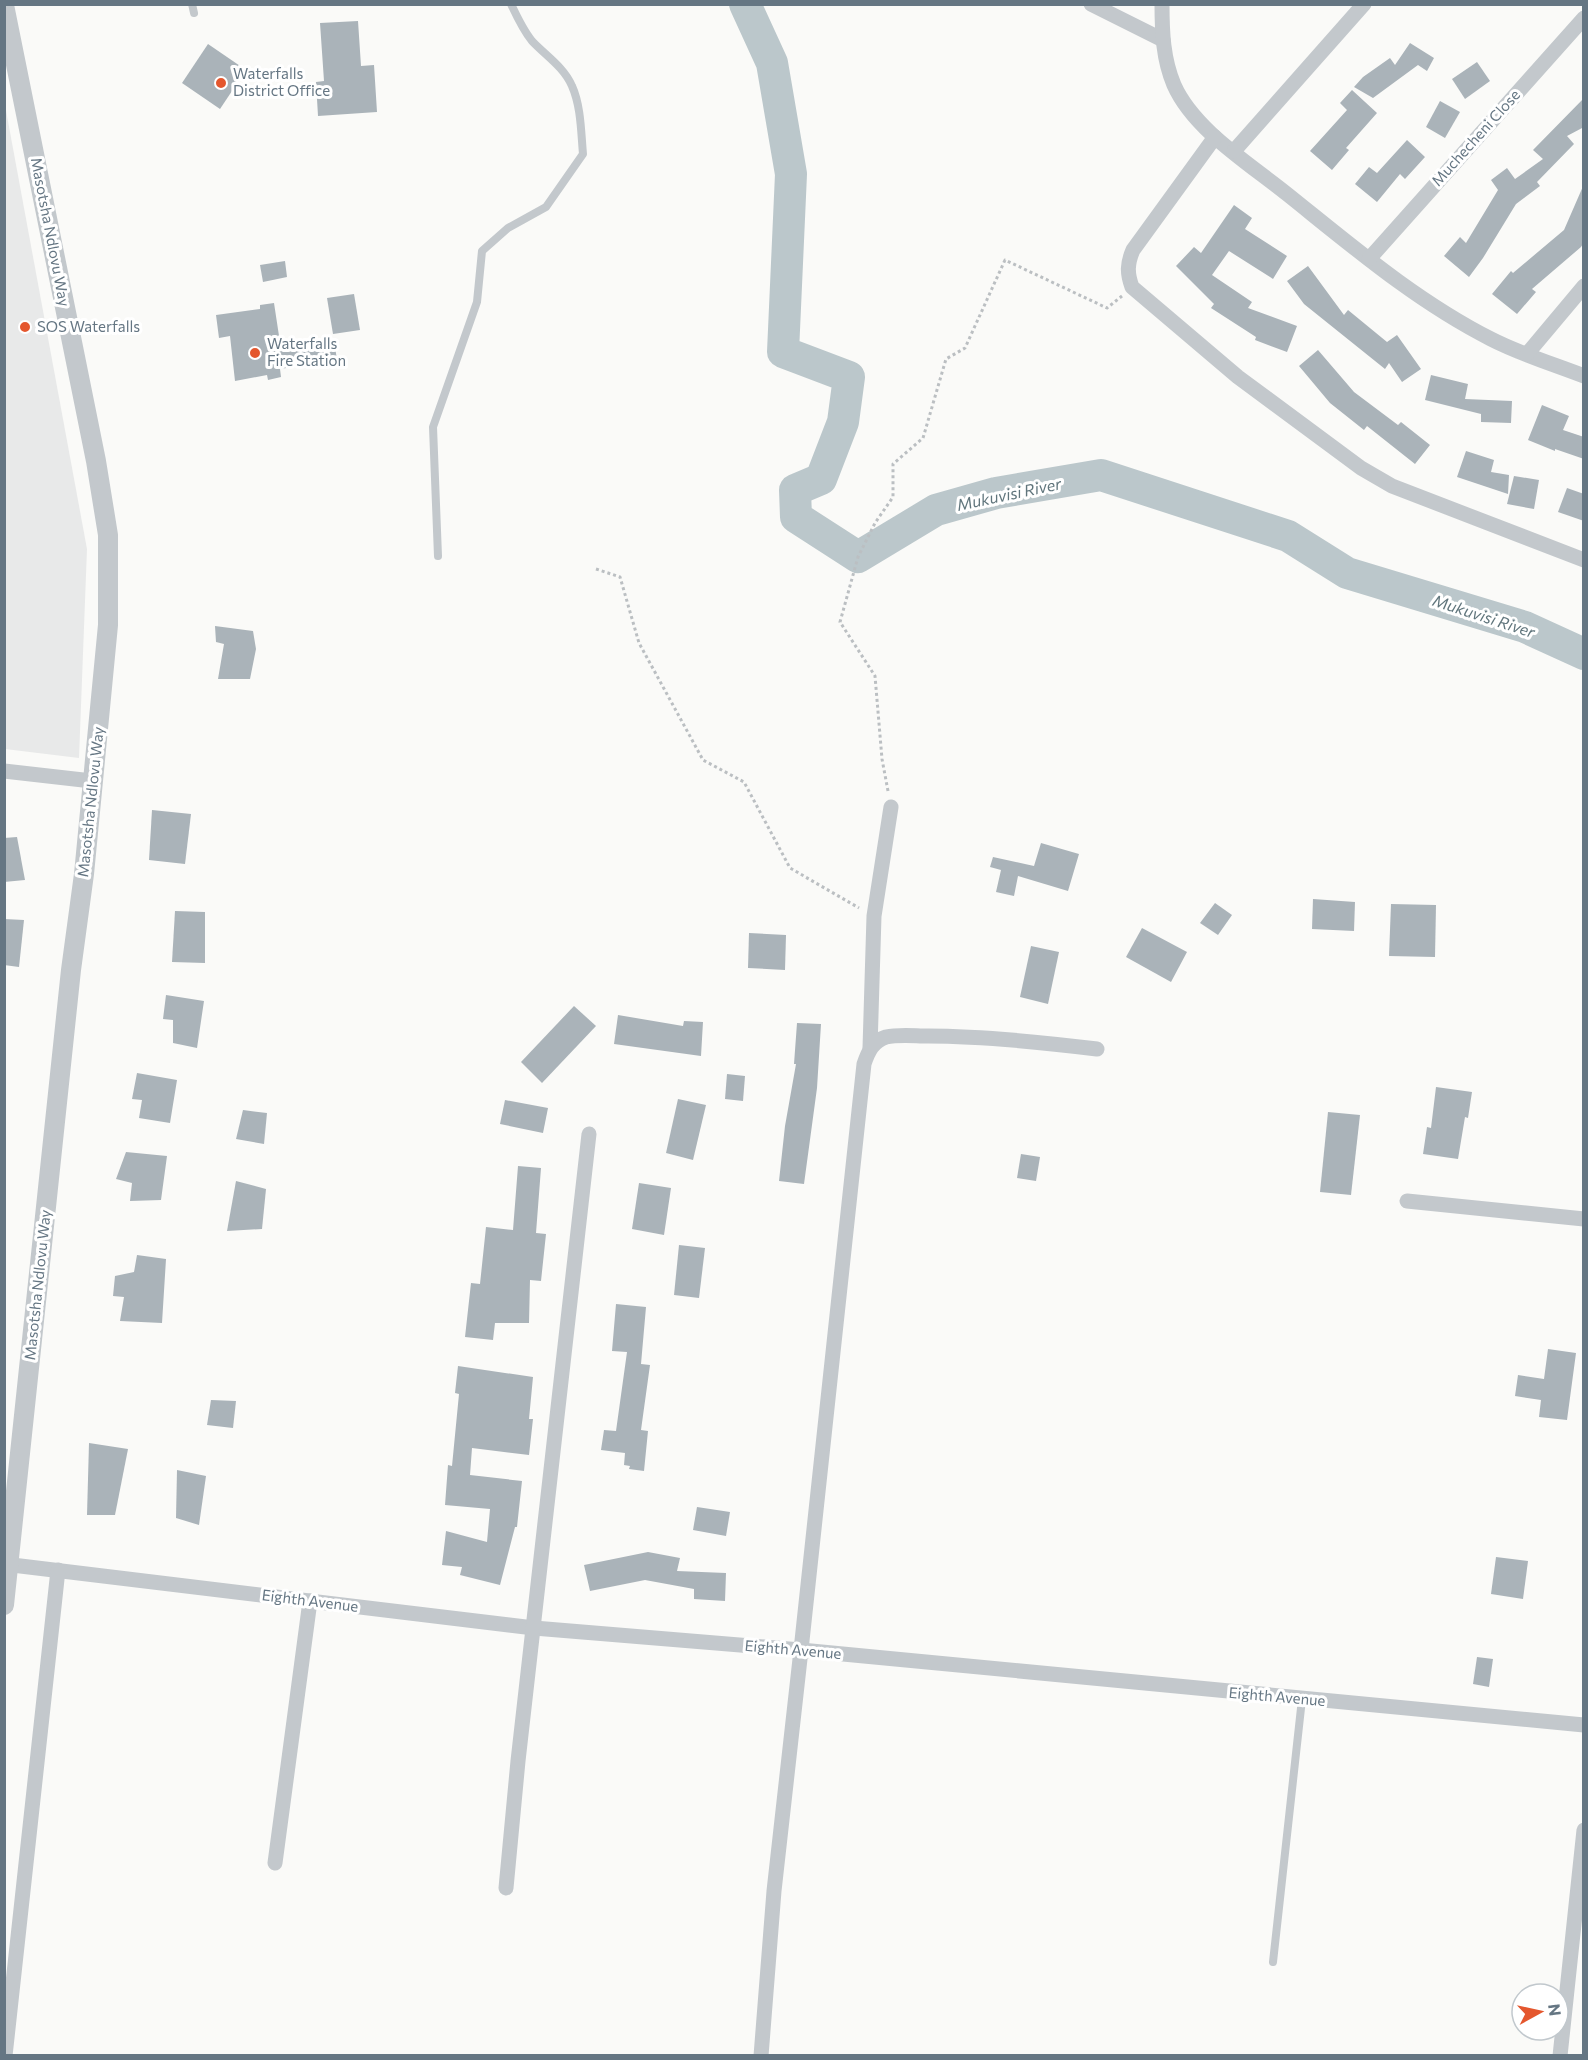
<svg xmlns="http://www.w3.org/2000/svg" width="1588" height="2060" viewBox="0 0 1588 2060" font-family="Commissioner,sans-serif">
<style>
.built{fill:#e8e9e9}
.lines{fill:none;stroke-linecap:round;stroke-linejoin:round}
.river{stroke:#bbc7cb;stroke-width:32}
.building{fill:#aab3b9}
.path{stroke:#bbbfc2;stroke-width:3;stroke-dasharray:3 3;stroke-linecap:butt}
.service{stroke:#c3c8cc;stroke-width:8}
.minor{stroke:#c3c8cc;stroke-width:15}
.tertiary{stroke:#c3c8cc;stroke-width:20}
.poi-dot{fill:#e4572e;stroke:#fff;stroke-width:2}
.labels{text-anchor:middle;stroke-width:6;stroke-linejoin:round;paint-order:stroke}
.poi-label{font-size:15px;fill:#657683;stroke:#fff;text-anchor:start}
.street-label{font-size:15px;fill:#657683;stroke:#fff}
.water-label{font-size:16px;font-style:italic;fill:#60757c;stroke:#fff}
</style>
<rect width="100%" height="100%" fill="#fafaf8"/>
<!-- built -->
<polygon class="built" points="5,105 87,549 79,758 5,749"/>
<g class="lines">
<!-- river -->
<polyline class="river" points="745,4 772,63 791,174 783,352 849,377 843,422 821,479 795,490 796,517 858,557 936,510 996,493 1101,475 1288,536 1347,573 1525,627 1584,654"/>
</g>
<!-- building -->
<g class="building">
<polygon points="358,21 361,66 374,65 377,112 318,116 316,82 324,81 320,23"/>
<polygon points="1410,43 1434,58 1427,71 1418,65 1373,98 1354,87 1363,77 1390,58 1395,65"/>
<polygon points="208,44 246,70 220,109 182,83"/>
<polygon points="1477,62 1490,81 1465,99 1452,79"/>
<polygon points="1352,90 1377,113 1346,148 1349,150 1332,170 1310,151 1347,110 1340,103"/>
<polygon points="1584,98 1584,127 1567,136 1574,144 1537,182 1540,186 1516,204 1483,258 1469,277 1444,256 1460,237 1466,243 1498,190 1491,180 1507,168 1515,179 1543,159 1533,150"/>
<polygon points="1440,101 1460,112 1445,138 1426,127"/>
<polygon points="1407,140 1425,157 1405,179 1400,174 1377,202 1355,184 1369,167 1377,173"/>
<polygon points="1584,184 1584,242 1581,247 1532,289 1536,292 1517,314 1492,294 1511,271 1513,273 1564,230"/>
<polygon points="1234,205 1252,218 1245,229 1287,256 1273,279 1229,251 1212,275 1252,302 1248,308 1297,326 1287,352 1255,340 1256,337 1211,308 1214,304 1176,266 1194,247 1201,253"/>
<polygon points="285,261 287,277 263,282 260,265"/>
<polygon points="1308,266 1344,315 1348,310 1387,342 1397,335 1421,369 1402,382 1389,363 1385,369 1304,304 1287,281"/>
<polygon points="354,294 360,330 333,334 327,298"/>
<polygon points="274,303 281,349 334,340 337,360 280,369 281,377 268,380 267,375 235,381 230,336 219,338 216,315 260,309 260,305"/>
<polygon points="1318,350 1354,392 1398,425 1401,422 1430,445 1415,464 1367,426 1364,430 1330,403 1299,366"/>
<polygon points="1431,375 1468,384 1465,399 1512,401 1511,423 1481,422 1481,414 1425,400"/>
<polygon points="1542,405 1569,416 1563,430 1584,437 1584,459 1555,449 1555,451 1528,440"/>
<polygon points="1466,451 1494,460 1491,472 1509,475 1508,494 1457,477"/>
<polygon points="1514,476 1539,480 1534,509 1507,504"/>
<polygon points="1567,488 1584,494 1584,521 1558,512"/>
<polygon points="215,626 253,631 256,649 250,679 218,679 224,644 216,642"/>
<polygon points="152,810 191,814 185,864 149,860"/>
<polygon points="17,837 25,880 4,882 4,838"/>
<polygon points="1041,843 1079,854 1068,891 1018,876 1014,896 996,892 1001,870 990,867 993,857 1034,866"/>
<polygon points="1313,899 1355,902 1354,931 1312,929"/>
<polygon points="1215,903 1232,915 1218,935 1200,923"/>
<polygon points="1391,904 1436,905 1435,957 1389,956"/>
<polygon points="175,911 205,912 205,963 172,962"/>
<polygon points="4,919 24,920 19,967 4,965"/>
<polygon points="1142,928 1187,952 1171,982 1126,957"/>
<polygon points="749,933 786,935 785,970 748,968"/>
<polygon points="1031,946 1059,952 1048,1004 1020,997"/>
<polygon points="166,995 204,1001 197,1048 173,1043 173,1020 163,1019"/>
<polygon points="574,1006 596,1026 542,1083 521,1062"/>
<polygon points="618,1015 683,1026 684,1021 703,1022 701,1056 614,1044"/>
<polygon points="797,1023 821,1024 817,1088 804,1184 779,1181 785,1126 796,1064 794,1064"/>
<polygon points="137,1073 177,1080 170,1123 139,1118 142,1100 132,1099"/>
<polygon points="727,1074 745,1076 743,1101 725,1099"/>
<polygon points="1436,1087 1472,1092 1468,1118 1465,1117 1458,1159 1423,1154 1427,1127 1431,1128"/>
<polygon points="678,1099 706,1105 693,1160 666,1153"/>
<polygon points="505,1100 548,1108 543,1133 500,1124"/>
<polygon points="243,1110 267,1113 264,1144 236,1139"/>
<polygon points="1328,1112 1360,1115 1351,1195 1320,1192"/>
<polygon points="126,1152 167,1156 161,1200 130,1201 132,1183 116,1179"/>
<polygon points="1021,1154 1040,1157 1036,1181 1017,1178"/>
<polygon points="518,1166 541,1168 536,1233 546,1234 541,1281 530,1280 529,1323 495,1323 493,1340 465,1337 471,1283 480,1284 486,1227 513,1230"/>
<polygon points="236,1181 266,1189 262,1229 227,1231"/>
<polygon points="639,1183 671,1188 664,1235 632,1229"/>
<polygon points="679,1245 705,1248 699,1298 674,1295"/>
<polygon points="137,1255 166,1259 162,1323 120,1321 124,1297 113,1296 115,1276 134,1272"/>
<polygon points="616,1304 646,1307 641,1364 650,1365 641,1430 648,1431 644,1471 629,1469 630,1466 624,1465 625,1453 601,1450 604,1430 616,1431 627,1352 612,1351"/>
<polygon points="1548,1349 1576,1353 1567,1420 1539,1417 1541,1400 1515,1396 1518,1375 1544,1379"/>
<polygon points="458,1366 533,1377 529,1419 533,1419 529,1455 472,1448 470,1475 522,1481 517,1527 515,1527 500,1585 460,1575 462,1567 442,1565 446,1531 487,1542 490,1509 445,1505 448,1465 452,1466 459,1394 455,1393"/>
<polygon points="211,1400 236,1401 233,1428 207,1425"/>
<polygon points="89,1443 128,1449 115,1515 87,1515"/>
<polygon points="177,1470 206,1476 199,1525 176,1518"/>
<polygon points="697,1507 730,1512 726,1536 693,1530"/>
<polygon points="648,1552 680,1558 677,1571 726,1573 725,1601 694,1599 694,1589 645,1580 590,1591 584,1565"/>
<polygon points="1496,1557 1528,1561 1523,1599 1491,1594"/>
<polygon points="1477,1657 1493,1659 1489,1687 1473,1684"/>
</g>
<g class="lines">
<!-- path -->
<g class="path">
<polyline points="596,569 620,577 639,643 703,760 744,782 790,868 859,908"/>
<polyline points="888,791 882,759 875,676 840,622 858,557 875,523 893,497 893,464 923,438 946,359 965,348 1005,260 1107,308 1122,296"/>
</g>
<!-- service -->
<g class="service">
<polyline points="192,4 194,13"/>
<path d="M438,556L433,427L477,302L482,251L508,228L546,207L583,154C581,132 581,106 572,86C564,67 545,55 532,41C523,30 517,17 511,4"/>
<polyline points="1273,1962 1302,1699"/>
</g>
<!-- minor -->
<g class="minor">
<polyline points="1091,4 1163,40"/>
<path d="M1162,4C1162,32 1163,59 1174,85C1194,130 1250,164 1287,194C1352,246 1416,301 1491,339C1520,354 1553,364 1584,376"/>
<path d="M1215,137L1133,250C1127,264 1127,273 1132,287L1238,377L1361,468L1392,486L1584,560"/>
<polyline points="1234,151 1364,4"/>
<polyline points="1369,259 1584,18"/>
<polyline points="1527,354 1584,286"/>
<polyline points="4,771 92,781"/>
<polyline points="870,1048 874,916 891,807"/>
<polyline points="1407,1201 1584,1219"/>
<polyline points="4,1564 534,1628 801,1650 1584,1725"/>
<polyline points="275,1863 310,1601"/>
<polyline points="506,1888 518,1761 589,1134"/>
<polyline points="5,2056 58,1570"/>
<path d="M761,2056L774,1891L801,1650L864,1064C868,1052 873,1041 886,1037C899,1034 915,1036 928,1036C984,1036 1040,1042 1097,1049"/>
<polyline points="1560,2056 1584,1830"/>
</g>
<!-- tertiary -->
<polyline class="tertiary" points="4,5 96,461 108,535 108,625 84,874 71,970 4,1605"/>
</g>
<!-- markers -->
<g class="poi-dot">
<circle cx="221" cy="83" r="6"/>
<circle cx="25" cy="327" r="6"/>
<circle cx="255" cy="353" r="6"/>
</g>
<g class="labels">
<!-- poi labels -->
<g class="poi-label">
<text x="233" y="79">Waterfalls<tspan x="233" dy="17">District Office</tspan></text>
<text x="37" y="332">SOS Waterfalls</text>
<text x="267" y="349">Waterfalls<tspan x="267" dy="17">Fire Station</tspan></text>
</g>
<!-- street labels -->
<g class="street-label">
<text transform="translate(1476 138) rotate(-48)" y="5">Muchecheni Close</text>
<text transform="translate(50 232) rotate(79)" y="5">Masotsha Ndlovu Way</text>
<text transform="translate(91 802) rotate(-84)" y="5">Masotsha Ndlovu Way</text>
<text transform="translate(38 1285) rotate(-84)" y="5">Masotsha Ndlovu Way</text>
<text transform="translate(310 1601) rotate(7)" y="5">Eighth Avenue</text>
<text transform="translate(793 1650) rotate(5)" y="5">Eighth Avenue</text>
<text transform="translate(1277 1697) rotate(5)" y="5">Eighth Avenue</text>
</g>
<!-- water labels -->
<g class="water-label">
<text transform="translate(1009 494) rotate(-12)" y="6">Mukuvisi River</text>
<text transform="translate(1484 616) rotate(18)" y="6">Mukuvisi River</text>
</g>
</g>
<!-- border -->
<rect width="1588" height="2060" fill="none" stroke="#657683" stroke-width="12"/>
<!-- north arrow -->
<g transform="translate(1540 2012) rotate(82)"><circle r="28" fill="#ffffff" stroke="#c1c8cd" stroke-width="1.5"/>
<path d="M0-4.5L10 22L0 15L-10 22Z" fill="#e4572e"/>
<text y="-9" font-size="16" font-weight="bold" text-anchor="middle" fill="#657683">N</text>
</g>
</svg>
